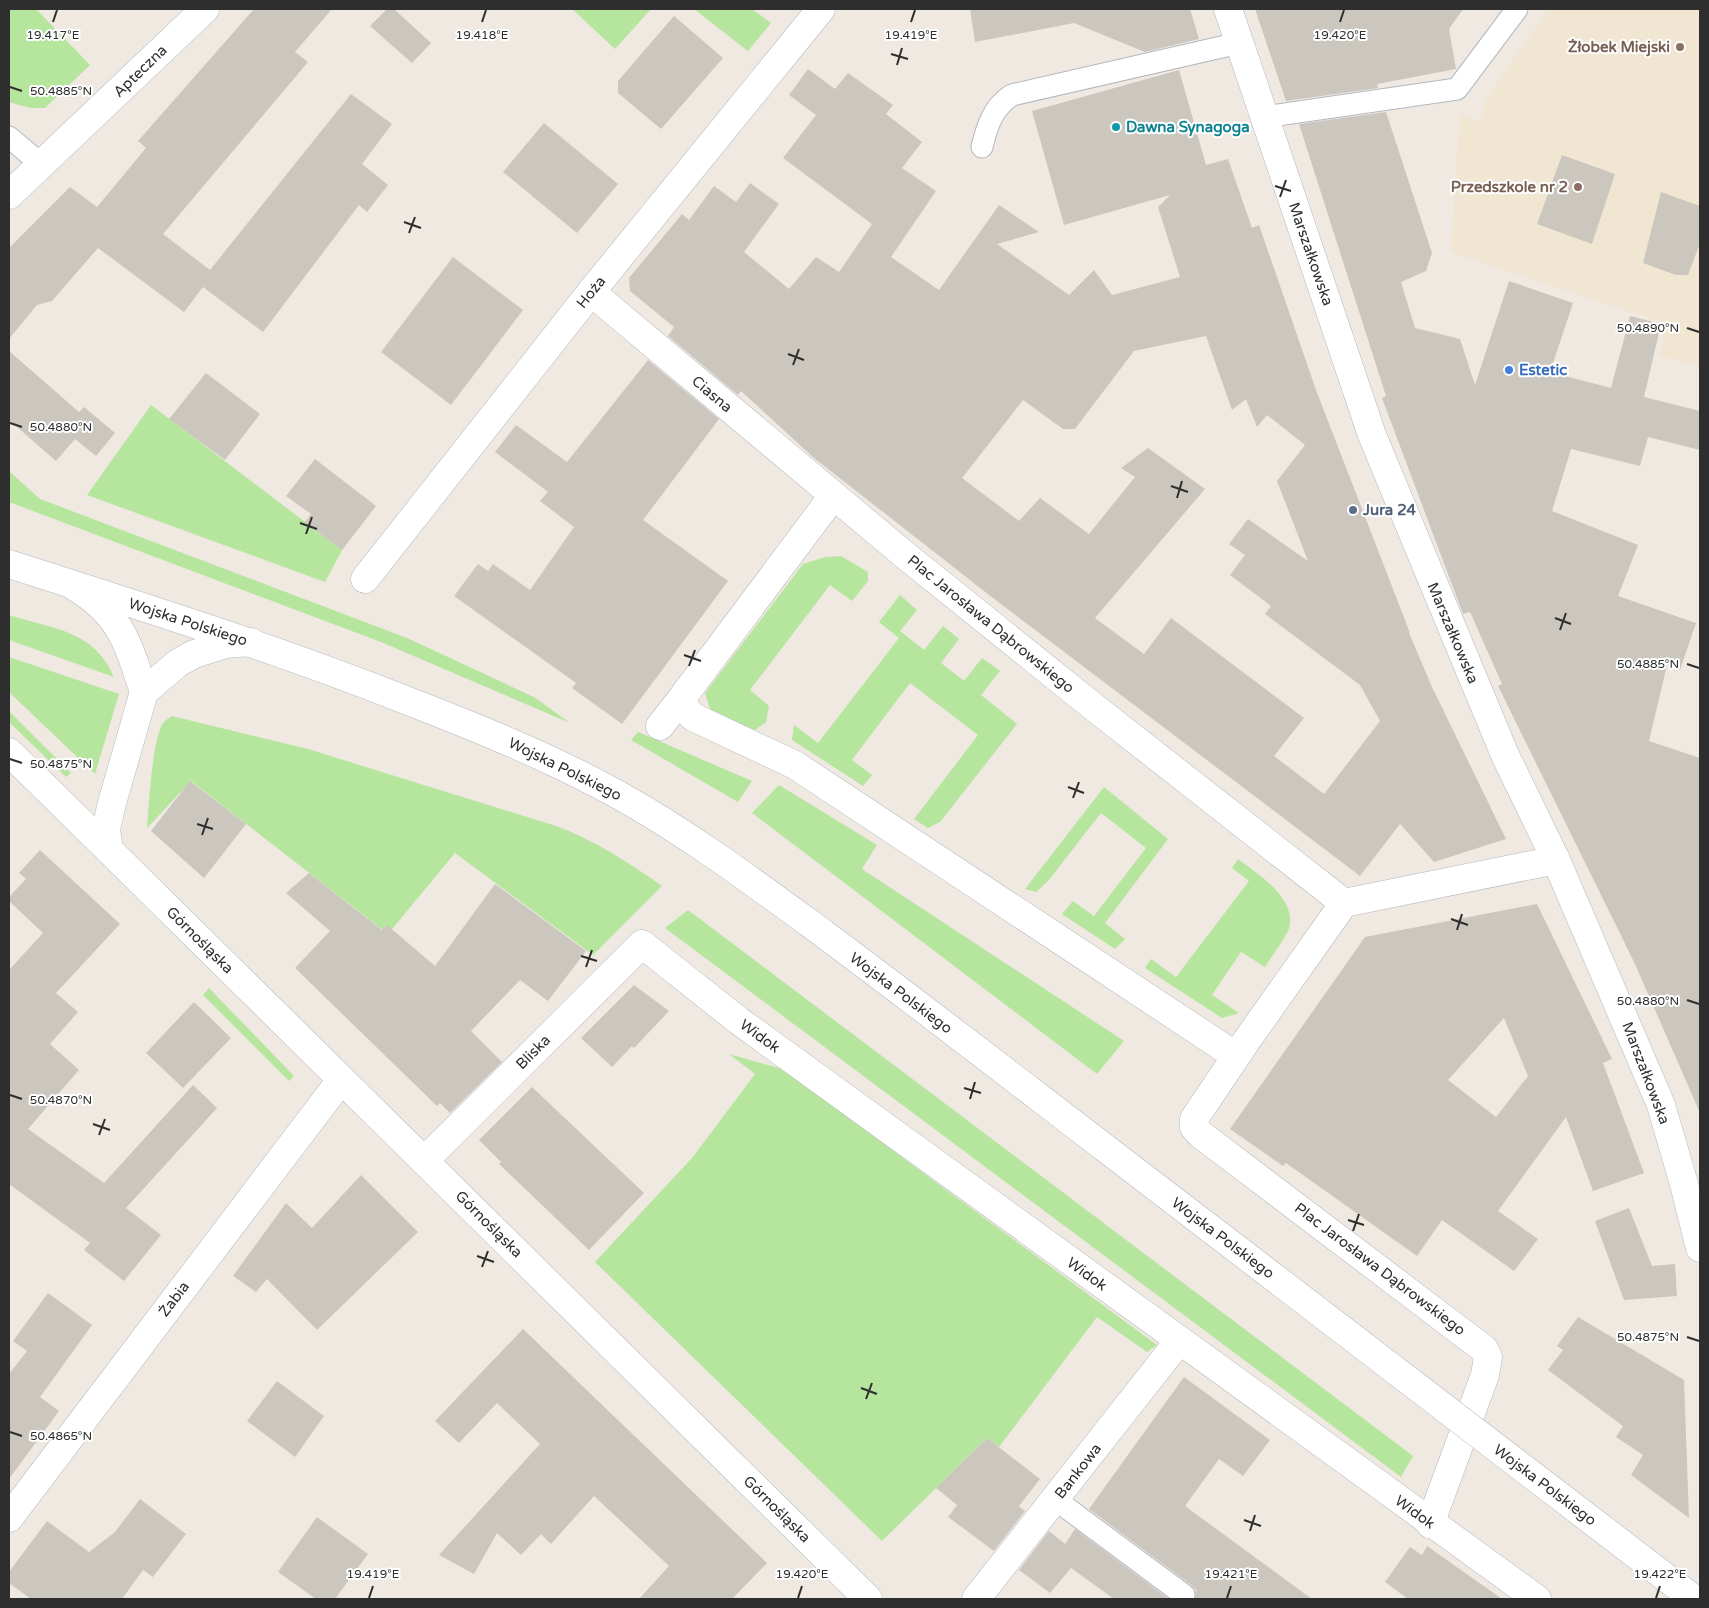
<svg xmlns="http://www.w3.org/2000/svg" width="1709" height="1608" viewBox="0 0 1709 1608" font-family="'Varela Round',sans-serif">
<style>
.education{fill:#f0e6d1}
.green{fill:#b6e59e}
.building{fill:#cbc7bf;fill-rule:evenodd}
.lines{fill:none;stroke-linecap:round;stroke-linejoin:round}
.service-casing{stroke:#b4b7c1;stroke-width:23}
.minor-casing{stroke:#b4b7c1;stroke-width:29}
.tertiary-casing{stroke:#b4b7c1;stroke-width:29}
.secondary-casing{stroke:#b4b7c1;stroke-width:29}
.service{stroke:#fff;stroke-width:21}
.minor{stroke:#fff;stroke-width:28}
.tertiary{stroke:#fff;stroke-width:28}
.secondary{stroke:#fff;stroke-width:28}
.secondary-bridge-casing{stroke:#b4b7c1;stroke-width:29;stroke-linecap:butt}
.secondary-bridge{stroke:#fff;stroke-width:28}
.ticks{fill:none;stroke:#2e2e2e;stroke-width:2}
.education-dot{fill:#8d6e63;stroke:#fff;stroke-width:2}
.culture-dot{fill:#0f9aa8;stroke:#fff;stroke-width:2}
.shop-dot{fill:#3f7fe0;stroke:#fff;stroke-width:2}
.service-dot{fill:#5c6f8a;stroke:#fff;stroke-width:2}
.labels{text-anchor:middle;stroke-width:4;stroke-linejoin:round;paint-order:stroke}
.education-label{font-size:15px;font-weight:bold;fill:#785e54;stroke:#fff;text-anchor:end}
.street-label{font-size:15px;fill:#2e2e2e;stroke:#fff}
.culture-label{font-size:15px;font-weight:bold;fill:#0d838f;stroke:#fff;text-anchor:start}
.shop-label{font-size:15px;font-weight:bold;fill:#366cbe;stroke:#fff;text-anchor:start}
.service-label{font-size:15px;font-weight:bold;fill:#4e5e75;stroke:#fff;text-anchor:start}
.ticks-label{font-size:12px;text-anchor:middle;fill:#2e2e2e;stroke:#fff;stroke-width:4;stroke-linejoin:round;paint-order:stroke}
</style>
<rect width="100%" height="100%" fill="#efe9e1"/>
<!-- education -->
<polygon class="education" points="1548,9 1700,9 1700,366 1659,356 1668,324 1451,252 1460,114 1480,121 1486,100"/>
<!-- green -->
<g class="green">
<polygon points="9,9 36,9 90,65 45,108 30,108 9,102"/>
<polygon points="572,9 651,9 615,49"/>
<polygon points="694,9 752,9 771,23 748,51"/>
<polygon points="151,405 342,550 325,582 87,495"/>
<polygon points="9,471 40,499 407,638 534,697 570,723 381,642 9,502"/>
<polygon points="841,556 868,572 868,581 852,601 830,585 750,690 769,706 766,722 755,730 739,726 711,712 705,693 803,564 825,557"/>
<polygon points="900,595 917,610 900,631 924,650 943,626 959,639 941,663 964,681 982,658 1000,671 981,695 1017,724 940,822 928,828 914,819 978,735 910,683 852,760 872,775 863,786 792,740 794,725 818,743 899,638 879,622"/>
<path d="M9,615C53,629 94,630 114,677L9,640Z"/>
<polygon points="9,657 119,694 95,774 9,692"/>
<polygon points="9,711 71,773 66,777 9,722"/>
<path d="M172,716L308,749L556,826C594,840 628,862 662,886L593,955L455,853L388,934L191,781L147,828C149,805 152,741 163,723C165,720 169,718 172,716Z"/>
<polygon points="638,732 752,781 738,802 631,740"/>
<polygon points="779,785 877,845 862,869 1124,1041 1097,1074 752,813"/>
<polygon points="1104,787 1168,839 1105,923 1125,939 1115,949 1062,914 1073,901 1094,916 1146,848 1101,813 1048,881 1036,892 1025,889"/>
<path d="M1238,859C1258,874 1300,900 1288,931C1282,943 1272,956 1265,967L1241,952L1212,995L1239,1013L1222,1018L1145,968L1151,959L1176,977L1249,881L1232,868Z"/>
<polygon points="688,910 1413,1456 1401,1477 665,928"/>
<polygon points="209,988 294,1076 289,1081 203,995"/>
<polygon points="729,1054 782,1069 1157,1345 1147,1352 1097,1317 999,1447 987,1438 882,1541 595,1262 692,1158 755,1074"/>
</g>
<!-- building -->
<g class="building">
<polygon points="254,9 332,9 295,52 308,62 163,234 210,270 351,94 392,124 362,164 388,185 367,212 359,205 263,332 203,287 184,312 98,248 52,301 37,305 9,339 9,248 70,187 97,207 146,148 138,141"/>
<polygon points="387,9 394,9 431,43 412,63 370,26"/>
<polygon points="970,9 1190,9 1199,39 1145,52 1074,23 975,42"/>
<polygon points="1255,9 1463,9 1449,29 1456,69 1377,84 1378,88 1286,101"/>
<polygon points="674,16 723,58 661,129 618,93 618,81"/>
<path d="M808,69L835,89L848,73L893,105L886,114L922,142L902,168L936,191L891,257L939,290L999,205L1039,232L997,244L1069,295L1094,270L1112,295L1180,277L1158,207L1170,195L1064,225L1032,111L1179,70L1206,165L1228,159L1252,228L1259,225L1316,390L1410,633H1409L1432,687L1506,839L1434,862L1400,824L1360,876L993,598L814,458L741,391L738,395L668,336L674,327L630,291L629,278L682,214L689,220L714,186L736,202L750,183L779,204L744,252L789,289L816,257L839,272L872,224L783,158L816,115L789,95ZM1206,336L1232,410L1246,399L1257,427L1267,415L1305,445L1277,481L1308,561L1248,519L1229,544L1245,555L1230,575L1271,606L1265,614L1360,685L1380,721L1324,794L1274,756L1304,718L1171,618L1144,654L1095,618L1205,489L1148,448L1121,468L1135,477L1089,534L1040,498L1019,521L962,478L1023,400L1063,429H1075L1134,351Z"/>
<polygon points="1386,112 1432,253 1426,271 1401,282 1415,328 1460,339 1475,385 1509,281 1573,303 1550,372 1611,388 1630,316 1661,324 1644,397 1700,411 1700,450 1648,437 1640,466 1571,449 1552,511 1638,545 1618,596 1696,623 1680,670 1667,665 1649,741 1700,758 1700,1113 1635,964 1498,686 1502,684 1470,612 1463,614 1382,398 1386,396 1299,124"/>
<polygon points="544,123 618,184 577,233 503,172"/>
<polygon points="1562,155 1615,174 1592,244 1537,224"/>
<polygon points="1661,192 1700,206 1700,243 1688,275 1676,275 1643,263"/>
<polygon points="453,257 523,310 451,405 381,352"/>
<polygon points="9,351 79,412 84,407 115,433 96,456 75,439 56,461 9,420"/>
<polygon points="648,360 719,419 643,520 728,581 622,724 572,688 576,683 454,596 478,564 488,571 493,564 530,590 574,527 540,501 548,492 495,452 516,425 567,462"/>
<polygon points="206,373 260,414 225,460 169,419"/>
<polygon points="315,459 376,506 342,550 305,522 311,514 286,496"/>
<polygon points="190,781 246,824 204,878 151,831"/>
<polygon points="40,850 120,924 56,993 78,1012 50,1044 79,1070 28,1129 104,1183 193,1085 217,1108 126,1208 161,1235 124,1281 84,1250 90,1243 9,1184 9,970 43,933 9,901 9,897 26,879 19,873"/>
<polygon points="309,873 382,930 387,925 435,966 495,884 586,951 548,1001 520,980 471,1031 502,1062 450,1113 440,1103 437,1106 295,968 330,931 286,893"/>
<path d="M1537,904L1612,1059L1603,1063L1644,1173L1593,1191L1566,1117L1498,1211L1538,1239L1514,1271L1442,1220L1417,1256L1286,1163L1283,1166L1230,1129L1365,937ZM1504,1018L1528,1076L1496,1117L1448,1080Z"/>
<polygon points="634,985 669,1011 634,1048 632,1046 612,1067 581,1038"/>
<polygon points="194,1002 231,1038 183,1088 146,1053"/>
<polygon points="532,1087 644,1193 589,1250 499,1164 501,1162 479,1140"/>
<polygon points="361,1175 418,1232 317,1330 267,1279 256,1292 233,1276 286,1203 312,1228"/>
<polygon points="1629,1208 1652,1266 1675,1264 1677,1296 1624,1300 1595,1221"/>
<polygon points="48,1293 92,1325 40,1397 59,1411 9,1479 9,1374 27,1351 13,1341"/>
<polygon points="1578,1317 1684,1380 1689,1518 1631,1475 1643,1455 1616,1437 1623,1426 1548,1370 1563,1350 1557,1346"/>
<polygon points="523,1329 767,1563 732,1599 639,1599 669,1566 594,1496 551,1544 541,1534 521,1555 497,1533 474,1574 439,1555 540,1444 497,1403 459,1443 435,1421"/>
<polygon points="1184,1377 1270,1440 1243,1476 1219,1459 1185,1506 1312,1599 1195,1599 1196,1590 1191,1585 1089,1509"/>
<polygon points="277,1381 324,1416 295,1457 247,1421"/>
<polygon points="987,1438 1040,1479 1019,1506 1025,1511 994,1551 948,1517 957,1505 936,1488"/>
<polygon points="140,1499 186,1534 153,1577 143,1570 122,1599 31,1599 9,1583 9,1572 47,1521 89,1552 115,1532"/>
<polygon points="317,1517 368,1554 335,1599 316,1599 278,1572"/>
<polygon points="1075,1529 1169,1599 1114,1599 1071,1568 1050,1593 1019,1570 1049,1531 1065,1544"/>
<polygon points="1427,1546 1502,1599 1408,1599 1385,1582 1410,1547 1422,1555"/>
</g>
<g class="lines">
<!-- service casing -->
<g class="service-casing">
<g id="service">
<polyline points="1264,117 1457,89 1517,9"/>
<polyline points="9,137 42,165"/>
<path d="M982,147C987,126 993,107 1012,95L1239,43"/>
<polyline points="1056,1500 1184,1595"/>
</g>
</g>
<!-- minor casing -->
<g class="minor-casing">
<g id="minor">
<polyline points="1228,9 1372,435 1505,755 1556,860 1661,1105 1684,1184 1700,1248"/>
<polyline points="591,292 906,556 1095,708 1344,903"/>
<polyline points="833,496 685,694 683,706 693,717 795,765 1236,1056"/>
<polyline points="365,579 591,292 821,9"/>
<polyline points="660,726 685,694"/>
<polyline points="9,752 109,850"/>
<polyline points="424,1161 642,944 739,1021 1537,1599"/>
<polyline points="9,1518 341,1080"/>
<polyline points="1430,1524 1485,1375 1488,1357 1484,1349 1200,1134 1194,1127 1194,1119 1247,1040 1344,903 1556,860"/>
<polyline points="976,1599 1179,1341"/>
</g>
</g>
<!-- tertiary casing -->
<g class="tertiary-casing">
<g id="tertiary">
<polyline points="9,195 205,9"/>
<path d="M75,587C121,614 128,644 144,692"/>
<polyline points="251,642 226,644 194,654 178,663 144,692 112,803 106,829 109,850 868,1599"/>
</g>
</g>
<!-- secondary casing -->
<g class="secondary-casing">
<path id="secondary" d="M9,564C143,607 277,649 408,701C478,728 549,757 615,793C689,834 756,884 824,934C918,1004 1011,1076 1105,1148"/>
</g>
<!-- service -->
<use href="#service" class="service"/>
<!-- minor -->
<use href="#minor" class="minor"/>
<!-- tertiary -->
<use href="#tertiary" class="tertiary"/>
<!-- secondary -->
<use href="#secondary" class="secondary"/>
<!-- secondary-bridge casing -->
<g class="secondary-bridge-casing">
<polyline id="secondary-bridge" points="1105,1148 1694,1599"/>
</g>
<!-- secondary-bridge -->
<use href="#secondary-bridge" class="secondary-bridge"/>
</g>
<!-- ticks -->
<path class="ticks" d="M53,22L57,10M482,22L486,10M911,22L915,10M1340,22L1344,10M891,54L908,59M897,65L902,48M10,87L22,91M1275,186L1291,191M1280,197L1286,180M404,222L421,228M409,233L415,217M1687,328L1699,332M788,354L804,360M793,365L799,349M10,423L22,427M1171,486L1188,492M1177,498L1182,481M300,523L317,529M306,534L312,517M1555,618L1571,624M1560,630L1566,613M684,655L701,661M1687,664L1699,668M689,666L695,650M10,759L22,763M1068,787L1084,793M1073,798L1079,782M197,824L213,829M202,835L208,818M1451,919L1468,925M1457,930L1462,914M581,956L597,961M586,967L592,950M1687,1000L1699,1004M964,1088L981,1093M10,1095L22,1099M970,1099L975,1082M93,1124L110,1130M99,1135L105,1119M1348,1220L1364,1225M1353,1231L1359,1214M477,1256L494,1262M482,1267L488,1251M1687,1337L1699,1341M861,1388L877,1394M866,1399L872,1383M10,1432L22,1436M1244,1520L1261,1526M1250,1531L1255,1515M369,1598L373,1586M798,1598L802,1586M1227,1598L1231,1586M1656,1598L1660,1586"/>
<!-- markers -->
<g class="education-dot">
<circle cx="1680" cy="47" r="5"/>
<circle cx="1578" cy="187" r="5"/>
</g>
<circle class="culture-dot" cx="1116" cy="127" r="5"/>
<circle class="shop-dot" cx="1509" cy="370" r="5"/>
<circle class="service-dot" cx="1353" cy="510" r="5"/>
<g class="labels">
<!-- education labels -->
<g class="education-label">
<text x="1670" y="52">Żłobek Miejski</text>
<text x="1568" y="192">Przedszkole nr 2</text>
</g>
<!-- street labels -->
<g class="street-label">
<text transform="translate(140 71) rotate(-44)" y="5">Apteczna</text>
<text transform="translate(1311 254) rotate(71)" y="5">Marszałkowska</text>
<text transform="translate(591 292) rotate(-51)" y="5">Hoża</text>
<text transform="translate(712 394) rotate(40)" y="5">Ciasna</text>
<text transform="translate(188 622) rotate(18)" y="5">Wojska Polskiego</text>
<text transform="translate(991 624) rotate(39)" y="5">Plac Jarosława Dąbrowskiego</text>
<text transform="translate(1453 633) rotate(67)" y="5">Marszałkowska</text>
<text transform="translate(565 769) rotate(26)" y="5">Wojska Polskiego</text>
<text transform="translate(200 940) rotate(45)" y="5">Górnośląska</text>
<text transform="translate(901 993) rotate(37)" y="5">Wojska Polskiego</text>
<text transform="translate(760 1036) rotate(36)" y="5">Widok</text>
<text transform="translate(533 1052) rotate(-45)" y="5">Bliska</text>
<text transform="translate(1646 1073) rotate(69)" y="5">Marszałkowska</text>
<text transform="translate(489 1224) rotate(45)" y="5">Górnośląska</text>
<text transform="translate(1223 1238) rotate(37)" y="5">Wojska Polskiego</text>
<text transform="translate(1380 1269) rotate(37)" y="5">Plac Jarosława Dąbrowskiego</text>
<text transform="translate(1087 1274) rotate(36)" y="5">Widok</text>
<text transform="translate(174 1299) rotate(-53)" y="5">Żabia</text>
<text transform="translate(1078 1471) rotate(-52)" y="5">Bankowa</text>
<text transform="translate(1545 1485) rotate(37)" y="5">Wojska Polskiego</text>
<text transform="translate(777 1509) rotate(45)" y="5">Górnośląska</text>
<text transform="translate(1415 1512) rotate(36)" y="5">Widok</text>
</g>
<!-- culture labels -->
<g class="culture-label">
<text x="1126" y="132">Dawna Synagoga</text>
</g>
<!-- shop labels -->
<g class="shop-label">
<text x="1519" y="375">Estetic</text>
</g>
<!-- service labels -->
<g class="service-label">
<text x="1363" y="515">Jura 24</text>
</g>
</g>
<g class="ticks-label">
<text x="911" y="39">19.419°E</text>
<text x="1340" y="39">19.420°E</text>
<text x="53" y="39">19.417°E</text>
<text x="482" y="39">19.418°E</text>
<text x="61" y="95">50.4885°N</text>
<text x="1648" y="332">50.4890°N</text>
<text x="61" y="431">50.4880°N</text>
<text x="1648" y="668">50.4885°N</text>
<text x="61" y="768">50.4875°N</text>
<text x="1648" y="1005">50.4880°N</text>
<text x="61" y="1104">50.4870°N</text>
<text x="1648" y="1341">50.4875°N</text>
<text x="61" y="1440">50.4865°N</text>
<text x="373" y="1578">19.419°E</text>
<text x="802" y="1578">19.420°E</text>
<text x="1231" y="1578">19.421°E</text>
<text x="1660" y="1578">19.422°E</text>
</g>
<!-- border -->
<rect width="1709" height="1608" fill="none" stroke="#2e2e2e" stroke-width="20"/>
</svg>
